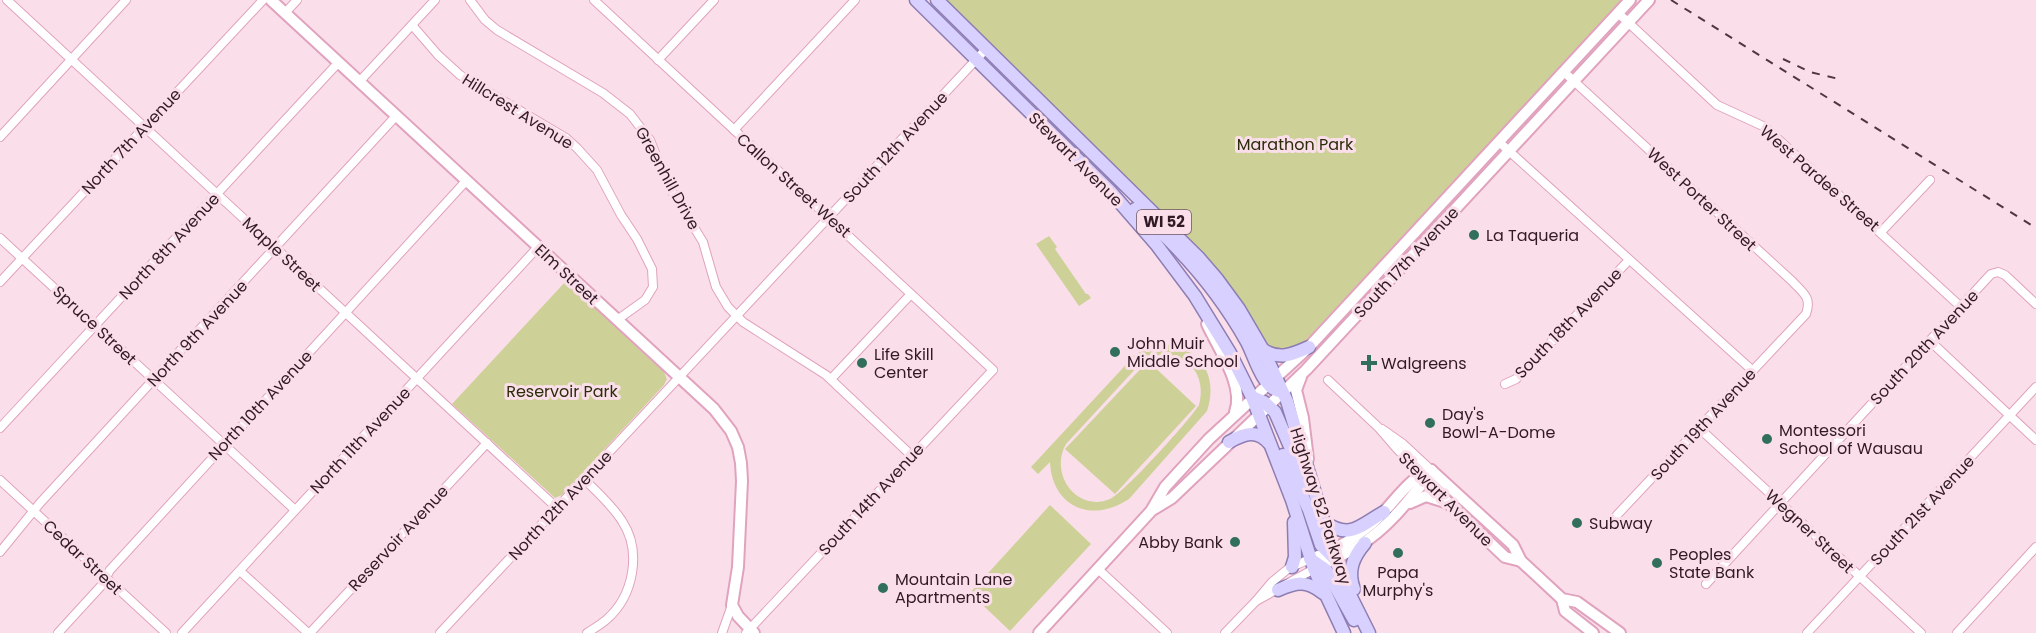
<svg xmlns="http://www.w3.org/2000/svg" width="2036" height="633" viewBox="0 0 2036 633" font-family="Poppins,sans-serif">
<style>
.green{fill:#ced197;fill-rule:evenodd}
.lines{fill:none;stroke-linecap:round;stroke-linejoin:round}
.street-casing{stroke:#e1a2be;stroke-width:10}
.secondary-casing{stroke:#e1a2be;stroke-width:14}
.primary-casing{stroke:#8d7db3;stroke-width:15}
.street{stroke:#fff;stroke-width:8}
.secondary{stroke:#fff;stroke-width:10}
.primary{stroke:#d8d1ff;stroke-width:12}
.rail{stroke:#4f3641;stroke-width:2;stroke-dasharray:8 8;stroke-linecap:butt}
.poi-dot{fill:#316f5c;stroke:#fadfea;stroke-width:2}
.labels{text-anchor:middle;stroke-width:6;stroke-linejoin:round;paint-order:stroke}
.shield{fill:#fadfea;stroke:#6e5560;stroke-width:1.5}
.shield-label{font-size:15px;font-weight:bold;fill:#321a25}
.street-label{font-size:16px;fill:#321a25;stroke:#fadfea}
.park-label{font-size:16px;fill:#2b2c0a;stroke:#fadfea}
.poi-label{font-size:16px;fill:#321a25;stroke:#fadfea;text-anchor:start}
</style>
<rect width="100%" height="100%" fill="#fadfea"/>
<!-- green -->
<g class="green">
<polygon points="945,0 1623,0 1310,338 1304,343 1283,353 1270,347 1240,301 1192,243"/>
<polygon points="1049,236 1057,247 1055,249 1086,294 1088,294 1091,298 1079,306 1036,244"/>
<polygon points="566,281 664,372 667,379 664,385 562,495 555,498 452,404"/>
<path d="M1155,344C1196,343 1220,371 1207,411L1129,499C1092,524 1052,507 1050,462L1038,474L1031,467L1134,356L1144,349ZM1163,354C1192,357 1206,377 1199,405C1188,422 1125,492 1110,499C1076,513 1049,473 1066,444L1139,365L1154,356Z"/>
<polygon points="1148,361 1196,406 1115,494 1065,449"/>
<polygon points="1050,505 1091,544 1010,631 970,593"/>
</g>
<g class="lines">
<!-- street casing -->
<g class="street-casing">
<g id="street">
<polyline points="7,0 557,508"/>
<polyline points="470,0 485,20 497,30 603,93 630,114 650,140 668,185 703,242 716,287 728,307 743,322 826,375 912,456"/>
<polyline points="594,0 993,370 746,633"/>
<polyline points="285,13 297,0"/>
<polyline points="1618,13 1717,105 1765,127 1961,307"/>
<polyline points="412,25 438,55 460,75 566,138 577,148 597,170 621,215 637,239 652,269 653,287 645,300 617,320"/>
<polyline points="658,60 714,0"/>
<path d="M1564,72L1792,281C1803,293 1812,297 1806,314L1617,515"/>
<polyline points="359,82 435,0"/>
<polyline points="734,130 855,0"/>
<polyline points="0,137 126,0"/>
<polyline points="1499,142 1753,371"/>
<polyline points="1881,232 1930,180"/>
<polyline points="0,238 295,510"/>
<polyline points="0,282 263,0"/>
<polyline points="1930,341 2036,440"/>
<polyline points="831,379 911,294"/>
<polyline points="1328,380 1378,427 1397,449 1422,474"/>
<polyline points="1505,384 1516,379 1629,260"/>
<polyline points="0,428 338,63"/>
<polyline points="1699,428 1921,633"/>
<polyline points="1382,429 1402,443 1431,470"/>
<path d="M584,479C597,492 612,505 622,521C642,551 634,596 606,620C600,625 593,629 587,633"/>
<polyline points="0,480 166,633"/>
<polyline points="0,552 40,503 396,116"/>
<polyline points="1098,569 1167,633"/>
<polyline points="240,571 308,633"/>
<polyline points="1706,584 1991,274 1998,272 2005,275 2036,304"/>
<polyline points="1256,601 1314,569"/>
<polyline points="58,633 101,586 110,570 466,181"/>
<polyline points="182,633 538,247"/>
<polyline points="310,633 487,443"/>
<polyline points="440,633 987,48"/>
<polyline points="722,633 732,605"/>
<polyline points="1225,633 1256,601 1272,582 1289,568 1310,559"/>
<polyline points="1807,633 2036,387"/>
<polyline points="1957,633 2036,547"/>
</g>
</g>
<!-- secondary casing -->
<g class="secondary-casing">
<g id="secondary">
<polyline points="271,0 714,409 731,431 738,447 741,463 742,481 738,567 732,605 738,616 754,633"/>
<path d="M1207,324C1218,348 1245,386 1235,412"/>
<polyline points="1301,377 1296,390 1303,418 1308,459"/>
<polyline points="1431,470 1513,545 1521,561 1562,599 1577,602 1620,633"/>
<polyline points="1422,474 1450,505 1505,557 1521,561"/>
<polyline points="1410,503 1426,496 1445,502"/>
<polyline points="1154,509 1172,498 1306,370 1649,0"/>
<path d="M1310,559C1336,550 1359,536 1379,517C1395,501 1410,477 1431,470"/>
<path d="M1314,568C1358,550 1382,534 1412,496C1419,487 1427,480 1431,470"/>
<polyline points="1562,599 1565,611 1593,633"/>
<polyline points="1039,633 1151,511 1165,487 1209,439 1309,347 1630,0"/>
</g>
</g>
<!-- primary casing -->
<g class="primary-casing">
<g id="primary">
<polyline points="916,0 1110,191 1156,244 1195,296 1230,353 1252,397 1292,500 1314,569 1344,633"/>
<polyline points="937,0 1198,257 1217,279 1239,309 1263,350 1287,401 1335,559 1348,591 1369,633"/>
<path d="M1135,209C1179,246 1219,292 1247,342C1255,357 1263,390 1282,392"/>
<path d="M1263,350C1280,360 1291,355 1309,347"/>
<polyline points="1252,397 1264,402 1275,412 1305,481"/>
<path d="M1229,442C1245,433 1257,429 1270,444"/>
<polyline points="1283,455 1309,510 1321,545 1335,559"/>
<path d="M1324,522C1351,540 1359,526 1384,512"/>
<polyline points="1310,559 1326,570 1354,620"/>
<polyline points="1292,567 1295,557 1294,522"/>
<path d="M1354,589C1347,571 1353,557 1365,543"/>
<path d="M1278,590C1297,582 1306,580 1323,593"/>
</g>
</g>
<!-- street -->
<use href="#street" class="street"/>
<!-- secondary -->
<use href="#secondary" class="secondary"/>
<!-- primary -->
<use href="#primary" class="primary"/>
<!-- rail -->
<g class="rail">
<polyline points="1671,0 2036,228"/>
<polyline points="1783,59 1810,72 1843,80"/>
</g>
</g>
<!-- markers -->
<g class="poi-dot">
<circle cx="1474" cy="235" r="6"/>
<circle cx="1115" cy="352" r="6"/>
<circle cx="862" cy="363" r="6"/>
<path d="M1366 354h6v6h6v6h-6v6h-6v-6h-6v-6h6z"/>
<circle cx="1430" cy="423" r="6"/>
<circle cx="1767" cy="439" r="6"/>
<circle cx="1577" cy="523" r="6"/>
<circle cx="1235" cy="542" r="6"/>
<circle cx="1398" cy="553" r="6"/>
<circle cx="1657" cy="563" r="6"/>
<circle cx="883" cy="588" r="6"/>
</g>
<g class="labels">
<!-- shield labels -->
<rect class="shield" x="1137" y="210" width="54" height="24" rx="4.5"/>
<g class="shield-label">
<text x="1164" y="227">WI 52</text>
</g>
<!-- street labels -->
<g class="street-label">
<text transform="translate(518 111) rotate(32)" y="6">Hillcrest Avenue</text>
<text transform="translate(131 141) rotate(-47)" y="6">North 7th Avenue</text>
<text transform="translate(895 147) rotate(-47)" y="6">South 12th Avenue</text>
<text transform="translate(1076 159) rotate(45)" y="6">Stewart Avenue</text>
<text transform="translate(668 178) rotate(61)" y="6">Greenhill Drive</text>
<text transform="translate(1820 178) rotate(41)" y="6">West Pardee Street</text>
<text transform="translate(794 185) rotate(42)" y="6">Callon Street West</text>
<text transform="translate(1702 199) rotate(43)" y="6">West Porter Street</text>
<text transform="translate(169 246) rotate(-47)" y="6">North 8th Avenue</text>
<text transform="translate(282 254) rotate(43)" y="6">Maple Street</text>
<text transform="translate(1406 262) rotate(-47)" y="6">South 17th Avenue</text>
<text transform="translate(567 274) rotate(43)" y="6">Elm Street</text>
<text transform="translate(1568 323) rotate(-46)" y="6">South 18th Avenue</text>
<text transform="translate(95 325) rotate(43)" y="6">Spruce Street</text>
<text transform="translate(197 333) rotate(-47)" y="6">North 9th Avenue</text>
<text transform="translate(1924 347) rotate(-47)" y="6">South 20th Avenue</text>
<text transform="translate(260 405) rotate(-47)" y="6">North 10th Avenue</text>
<text transform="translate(1703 424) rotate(-47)" y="6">South 19th Avenue</text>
<text transform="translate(360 440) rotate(-47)" y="6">North 11th Avenue</text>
<text transform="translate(871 499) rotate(-47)" y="6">South 14th Avenue</text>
<text transform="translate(1446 499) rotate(45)" y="6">Stewart Avenue</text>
<text transform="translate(560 505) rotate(-47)" y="6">North 12th Avenue</text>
<text transform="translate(1321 506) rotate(72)" y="6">Highway 52 Parkway</text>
<text transform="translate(1922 510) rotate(-47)" y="6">South 21st Avenue</text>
<text transform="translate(1810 531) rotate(43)" y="6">Wegner Street</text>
<text transform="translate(398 538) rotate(-47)" y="6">Reservoir Avenue</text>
<text transform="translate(83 557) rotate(43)" y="6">Cedar Street</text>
</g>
<!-- park labels -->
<g class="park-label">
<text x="1295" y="150">Marathon Park</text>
<text x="562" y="397">Reservoir Park</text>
</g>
<!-- poi labels -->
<g class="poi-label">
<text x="1486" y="241">La Taqueria</text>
<text x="1127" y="349">John Muir<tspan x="1127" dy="18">Middle School</tspan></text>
<text x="874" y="360">Life Skill<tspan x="874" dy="18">Center</tspan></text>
<text x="1381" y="369">Walgreens</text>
<text x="1442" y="420">Day's<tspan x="1442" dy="18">Bowl-A-Dome</tspan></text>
<text x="1779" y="436">Montessori<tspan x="1779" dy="18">School of Wausau</tspan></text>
<text x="1589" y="529">Subway</text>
<text x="1223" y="548" text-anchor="end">Abby Bank</text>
<text x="1669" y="560">Peoples<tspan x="1669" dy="18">State Bank</tspan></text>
<text x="1398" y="578" text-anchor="middle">Papa<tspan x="1398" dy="18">Murphy's</tspan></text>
<text x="895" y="585">Mountain Lane<tspan x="895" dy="18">Apartments</tspan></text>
</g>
</g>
</svg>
